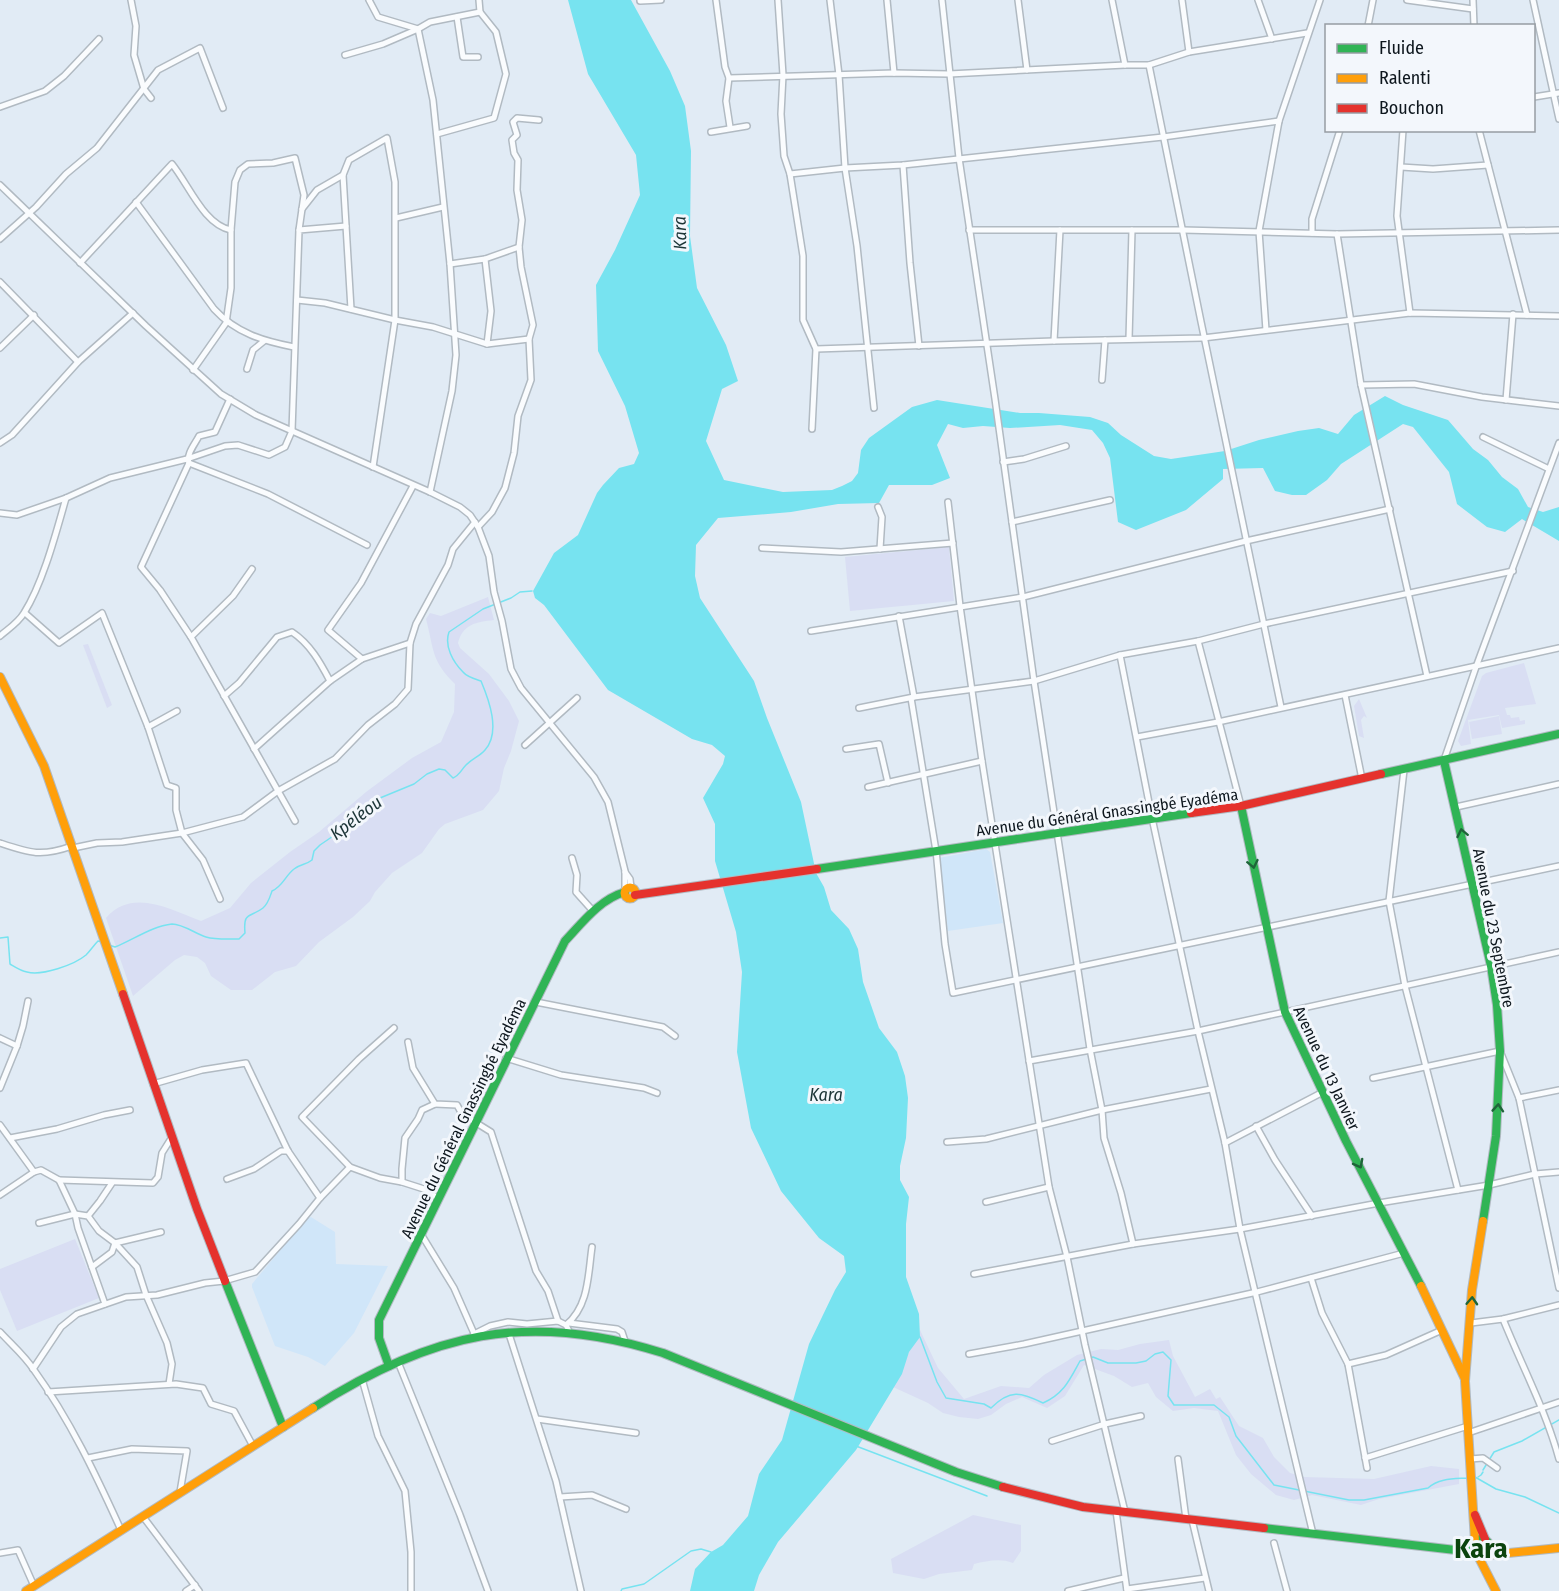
<svg xmlns="http://www.w3.org/2000/svg" width="1559" height="1591" viewBox="0 0 1559 1591" font-family="'Fira Sans Condensed',sans-serif">
<style>
.built{fill:#d0e6f9}
.green{fill:#d9def3}
.water{fill:#77e3f0}
.lines{fill:none;stroke-linecap:round;stroke-linejoin:round}
.stream{stroke:#77e3f0;stroke-width:1.5}
.street-casing{stroke:#b1bac2;stroke-width:8}
.fast-casing{stroke:#b1bac2;stroke-width:10}
.slow-casing{stroke:#b1bac2;stroke-width:10}
.jam-casing{stroke:#b1bac2;stroke-width:10}
.street{stroke:#fafcfe;stroke-width:5}
.fast{stroke:#30b455;stroke-width:8}
.slow{stroke:#ff9f0a;stroke-width:8}
.jam{stroke:#e5322d;stroke-width:8}
.oneway{stroke:#1e6539}
.labels{text-anchor:middle;stroke-width:6;stroke-linejoin:round;paint-order:stroke}
.street-label{font-size:16px;fill:#0d161d;stroke:#f3f7fc}
.water-label{font-size:18px;font-style:italic;fill:#1c3537;stroke:#f3f7fc}
.town-label{font-size:28px;font-weight:bold;fill:#0b430d;stroke:#f3f7fc}
</style>
<rect width="100%" height="100%" fill="#e1ebf5"/>
<!-- built -->
<g class="built">
<polygon points="986,849 990,852 1003,923 948,931 939,858"/>
<polygon points="311,1217 335,1232 336,1264 388,1266 354,1333 325,1366 308,1357 275,1346 252,1287 252,1284 307,1218"/>
</g>
<!-- green -->
<g class="green">
<polygon points="949,547 954,601 850,611 845,557"/>
<path d="M488,597L494,620C476,622 463,624 458,643L460,648L489,674L509,701L519,721L511,751L504,768L499,791L483,810L445,824L439,829L422,853L392,873L375,892L370,901L353,917L319,942L296,966L275,972L252,990H231L211,976L205,963L197,957L184,955L175,960L133,996L106,918C132,887 172,910 201,921L230,908L251,883L290,852L319,832L366,792L412,758L441,742L454,712L455,684C431,661 434,649 426,619L430,613L441,616Z"/>
<polygon points="88,644 112,705 107,708 83,645"/>
<polygon points="1524,663 1536,704 1505,708 1507,715 1510,715 1511,718 1519,717 1520,721 1525,720 1525,724 1502,728 1499,715 1468,720 1471,744 1461,746 1458,741 1482,676 1486,673"/>
<polygon points="1359,699 1367,718 1364,716 1361,720 1364,738 1359,736 1354,706"/>
<polygon points="1499,716 1502,734 1472,739 1469,722"/>
<polygon points="75,1239 99,1298 17,1331 0,1290 0,1269"/>
<path d="M920,1330L938,1368L964,1399L1001,1386L1029,1388L1044,1375L1077,1355L1101,1349L1118,1350L1140,1344L1169,1340L1173,1356L1195,1397L1210,1389L1216,1399L1220,1397L1239,1426L1263,1438L1274,1457L1290,1473L1304,1477L1374,1479L1431,1466L1459,1469V1484L1379,1499L1361,1505L1312,1495L1294,1500L1276,1495L1251,1474L1236,1455L1218,1411L1194,1408L1173,1411L1156,1397L1148,1383L1132,1387L1114,1376L1084,1365L1065,1396L1047,1408L1022,1397L1006,1404L991,1415L978,1419L959,1417L943,1413L928,1403L893,1387C903,1373 903,1365 909,1352C914,1343 919,1340 920,1330Z"/>
<path d="M973,1515L1021,1525V1551L1013,1563C1000,1558 987,1561 974,1564L972,1570L939,1574L924,1579L893,1573L891,1559Z"/>
</g>
<!-- water -->
<polygon class="water" points="568,0 631,0 670,71 685,106 691,151 690,236 697,288 726,345 738,381 722,389 706,441 724,480 783,492 832,490 842,486 852,481 858,473 861,450 869,438 912,407 937,400 1020,413 1039,413 1090,417 1108,423 1121,435 1154,456 1171,459 1225,451 1259,440 1298,431 1319,428 1338,434 1354,415 1385,396 1403,405 1448,420 1473,449 1488,460 1502,477 1518,489 1528,507 1543,512 1559,507 1559,541 1522,519 1505,532 1487,527 1457,504 1449,472 1413,427 1403,424 1341,464 1327,480 1306,495 1292,495 1275,491 1263,468 1223,469 1223,479 1186,510 1136,530 1118,522 1110,458 1103,443 1092,430 1060,425 1010,428 983,426 963,428 948,424 937,445 950,478 932,485 889,485 879,503 838,504 791,512 718,518 696,545 695,576 700,598 754,681 767,718 801,802 816,873 824,887 831,910 849,929 858,949 863,982 879,1028 897,1052 905,1076 908,1098 906,1138 900,1166 900,1180 909,1197 906,1224 906,1277 919,1314 920,1337 909,1352 902,1374 856,1450 778,1542 759,1575 754,1591 690,1591 695,1569 711,1552 723,1545 748,1516 759,1474 782,1440 809,1344 835,1290 846,1272 844,1256 819,1238 781,1191 751,1128 737,1052 742,972 736,932 715,861 715,824 703,798 723,764 725,756 712,745 692,739 608,690 544,605 535,598 533,591 554,553 578,535 597,493 603,485 619,468 634,464 639,453 625,406 598,351 596,285 615,250 640,195 636,155 588,74"/>
<g class="lines">
<!-- stream -->
<g class="stream">
<path d="M0,938L8,937L10,964C15,967 21,971 27,972C42,976 74,965 86,955C90,951 94,945 98,941L102,942"/>
<path d="M109,945L115,947C133,940 152,926 172,924C183,924 196,934 206,937C216,940 229,939 239,939L245,933C243,911 250,918 263,908C268,904 270,897 272,891C283,886 285,876 294,869C300,864 306,865 312,860L314,851L320,845L364,815L380,798L414,784L427,774L439,769L445,770L453,778C460,775 461,770 466,765C472,759 480,756 485,750C501,732 489,700 481,681C475,679 467,677 463,672C453,662 444,646 449,632L483,609L511,598L520,592L532,591"/>
<path d="M920,1337L937,1382L946,1398L984,1404L991,1408C1010,1389 1021,1392 1043,1403C1064,1394 1070,1379 1080,1361L1093,1357L1108,1363H1136L1146,1361L1155,1354L1163,1352L1171,1360L1168,1396L1174,1405H1214L1229,1417L1236,1436L1274,1485L1349,1500H1364L1428,1488C1439,1478 1454,1479 1468,1478"/>
<polyline points="856,1446 987,1496"/>
<polyline points="1483,1470 1494,1452 1522,1441 1559,1420"/>
<polyline points="1475,1477 1496,1489 1525,1497 1559,1513"/>
<polyline points="1478,1477 1481,1475 1483,1472"/>
<polyline points="621,1591 622,1589 644,1584 691,1551 701,1549 711,1552"/>
</g>
<!-- street casing -->
<g class="street-casing">
<g id="street">
<polyline points="131,0 136,26 134,55 144,89 151,98"/>
<polyline points="369,0 378,17 418,29 433,100 450,264 456,355 452,391 430,492"/>
<polyline points="716,0 725,67 729,78 726,101 730,127"/>
<polyline points="778,0 783,75 781,114 784,156 790,174 803,256 803,320 816,349 812,429"/>
<polyline points="830,0 839,75 845,168 857,246 874,408"/>
<polyline points="887,0 894,73"/>
<polyline points="942,0 959,158 995,399 1034,681 1090,1049 1102,1110 1104,1138 1121,1193 1133,1244"/>
<polyline points="1018,0 1027,70"/>
<polyline points="1112,0 1125,65"/>
<polyline points="1182,0 1189,52"/>
<polyline points="1258,0 1272,39"/>
<polyline points="1407,0 1473,9"/>
<polyline points="1473,0 1474,26"/>
<polyline points="1533,0 1559,119"/>
<polyline points="640,1 661,0"/>
<polyline points="457,17 463,57 478,57"/>
<polyline points="1368,26 1373,0"/>
<polyline points="345,55 383,44 418,29 430,22 480,12 479,0"/>
<polyline points="1149,65 1189,52 1307,33"/>
<path d="M729,78L894,73L949,74L1125,65H1149C1192,279 1236,494 1281,707"/>
<polyline points="1534,97 1559,93"/>
<polyline points="0,107 45,91 64,76 99,39"/>
<polyline points="1403,130 1397,216 1410,313"/>
<polyline points="1479,130 1527,315"/>
<polyline points="711,132 747,126"/>
<polyline points="437,134 494,118 506,74 496,32 480,12"/>
<polyline points="903,165 910,263 919,346"/>
<polyline points="1401,167 1433,169 1488,165"/>
<polyline points="790,174 845,168 903,165 1163,137 1279,121"/>
<polyline points="343,175 351,309"/>
<polyline points="0,185 146,326 221,394 256,415 430,492 460,507 470,515 478,527 489,556 494,592 502,621 511,669 521,688 594,777 608,802 625,871 625,890"/>
<path d="M136,202L214,309C236,333 263,341 294,347"/>
<polyline points="302,209 317,190 343,175 349,160 387,138 395,182 395,320 373,467"/>
<polyline points="396,218 443,207"/>
<polyline points="969,230 1183,230 1337,234 1559,230"/>
<polyline points="1312,233 1312,219 1340,130"/>
<polyline points="1337,234 1361,385 1427,676"/>
<polyline points="0,239 36,207 66,174 97,148 158,70 200,48 223,108"/>
<path d="M80,263L172,164C189,185 204,225 231,230"/>
<polyline points="450,264 485,259"/>
<polyline points="0,282 78,362"/>
<polyline points="297,300 325,303 395,320 433,327 487,344 529,339"/>
<polyline points="1266,330 1259,231 1279,121 1320,0"/>
<polyline points="1129,339 1132,230"/>
<polyline points="1054,341 1060,230"/>
<polyline points="487,344 491,311 485,259 519,247"/>
<polyline points="0,348 34,315"/>
<polyline points="816,349 1054,341 1203,338 1410,313 1559,316"/>
<polyline points="247,369 253,350 264,341"/>
<polyline points="193,370 226,323 231,288 231,230 235,182 240,170 248,164 273,163 295,158 304,195 299,230"/>
<polyline points="1102,380 1105,340"/>
<polyline points="1361,385 1414,384 1482,397 1559,406"/>
<path d="M230,399L215,432L199,436C195,444 186,454 189,463L141,567L160,590L191,637L295,821"/>
<polyline points="1506,400 1513,314"/>
<polyline points="1483,437 1549,469"/>
<polyline points="0,443 12,435 78,362 133,313"/>
<polyline points="1003,462 1024,459 1066,446"/>
<polyline points="189,463 268,494 367,545"/>
<polyline points="948,502 960,606 982,761 1049,1187 1067,1257 1085,1345 1125,1512"/>
<polyline points="878,507 882,517 880,549"/>
<polyline points="0,513 17,515 66,498 110,478 187,459 225,446 238,445 269,455 285,447 292,431 299,230 346,226"/>
<polyline points="1012,522 1110,500"/>
<polyline points="478,527 492,512 505,488 514,453 518,416 531,380 529,339 533,325 521,267 519,247 522,220 517,190 518,160 514,153 512,140 517,135 513,122 517,118 539,120"/>
<polyline points="762,548 841,552 953,543"/>
<polyline points="25,613 59,643 102,613 148,727 167,785 176,788 176,810 182,833 203,860 220,899"/>
<polyline points="899,616 914,697"/>
<polyline points="811,631 1023,597 1246,541 1390,509"/>
<path d="M0,636C8,629 18,623 24,613C43,583 56,533 66,498"/>
<polyline points="191,637 233,596 252,569"/>
<polyline points="1198,641 1241,806"/>
<polyline points="1120,655 1152,818 1198,1031 1225,1143 1240,1229 1313,1534"/>
<polyline points="362,659 328,630 361,583 413,486"/>
<polyline points="1345,695 1362,779"/>
<path d="M224,696L239,683L277,637L292,632C310,644 320,662 330,681"/>
<polyline points="911,698 936,851"/>
<polyline points="859,708 914,697 1034,681 1120,655 1198,641 1264,624 1513,571"/>
<polyline points="148,727 177,711"/>
<polyline points="1137,737 1218,722 1559,648"/>
<polyline points="525,745 577,698"/>
<polyline points="254,749 330,681 362,659 410,643"/>
<polyline points="846,749 879,744 888,783"/>
<polyline points="1444,760 1476,667 1559,443"/>
<polyline points="1404,770 1389,901 1405,986 1458,1190"/>
<polyline points="868,787 982,761"/>
<polyline points="1456,807 1559,784"/>
<path d="M0,843C30,853 41,857 72,846"/>
<polyline points="73,848 97,843 122,842 182,833 243,817 278,791 335,759 368,725 395,704 408,689 410,643 416,624 448,565 453,549 475,522"/>
<polyline points="936,850 945,944 953,993 1559,866"/>
<polyline points="572,858 577,875 576,892 593,911"/>
<polyline points="625,872 630,879 631,888"/>
<polyline points="536,1002 663,1027 675,1036"/>
<polyline points="394,1028 359,1059 302,1117 350,1167 380,1178 402,1182 427,1190 437,1198"/>
<polyline points="0,1038 17,1046 0,1088"/>
<polyline points="408,1042 413,1068 435,1104 457,1105 462,1114 491,1132 536,1271 548,1291 558,1321"/>
<polyline points="17,1046 23,1026 28,1001"/>
<polyline points="506,1058 561,1075 644,1088 657,1093"/>
<polyline points="1029,1061 1198,1031 1559,952"/>
<polyline points="1373,1078 1500,1051 1519,1098 1559,1288"/>
<polyline points="153,1084 202,1070 246,1063 288,1151 320,1198"/>
<polyline points="1519,1098 1559,1090"/>
<polyline points="0,1125 34,1172 41,1170 59,1180 75,1214 78,1228 105,1304"/>
<polyline points="1256,1126 1275,1160 1312,1216"/>
<polyline points="10,1138 57,1129 104,1115 130,1110"/>
<polyline points="947,1142 986,1139 1102,1110 1211,1089"/>
<polyline points="1225,1143 1323,1092"/>
<polyline points="227,1179 254,1169 281,1151 288,1151"/>
<polyline points="59,1180 153,1183 158,1177 162,1153 172,1137"/>
<polyline points="402,1182 402,1169 405,1138 418,1119 422,1110 435,1104"/>
<polyline points="0,1195 34,1172"/>
<polyline points="986,1202 1049,1187"/>
<polyline points="88,1216 100,1201 112,1183"/>
<polyline points="39,1223 75,1214 88,1216 99,1231 115,1243 137,1267 146,1295 167,1343 172,1364 169,1384"/>
<polyline points="421,1234 454,1288 476,1338"/>
<polyline points="115,1243 161,1232"/>
<polyline points="92,1267 112,1252 115,1243"/>
<polyline points="974,1274 1133,1244 1240,1229 1379,1203 1489,1185 1535,1174 1559,1172"/>
<polyline points="1311,1278 1322,1313 1348,1364 1367,1468"/>
<path d="M1503,1319C1522,1366 1546,1411 1559,1459"/>
<polyline points="569,1323 617,1329 622,1332 625,1341"/>
<polyline points="1471,1323 1503,1319 1559,1305"/>
<path d="M566,1325C589,1306 588,1275 592,1247"/>
<path d="M0,1332C11,1344 25,1356 34,1370C70,1420 96,1475 121,1530"/>
<polyline points="474,1334 490,1326 508,1322 527,1324 558,1321 566,1325 569,1331"/>
<polyline points="509,1334 556,1481 581,1591"/>
<polyline points="969,1354 1024,1344 1257,1292 1404,1253"/>
<polyline points="398,1362 460,1515 488,1591"/>
<polyline points="1348,1364 1386,1355 1442,1330"/>
<polyline points="33,1369 61,1327 77,1314 126,1297 157,1295 205,1283 224,1281 255,1272 299,1224 320,1198 350,1167"/>
<polyline points="362,1379 378,1436 405,1491 411,1552 411,1591"/>
<polyline points="48,1392 176,1384 203,1388 211,1404 234,1411 253,1446"/>
<polyline points="537,1419 636,1433"/>
<polyline points="1468,1433 1559,1402"/>
<polyline points="1052,1441 1105,1424 1141,1416"/>
<polyline points="88,1458 132,1449 187,1451 180,1492"/>
<polyline points="1365,1458 1468,1426"/>
<polyline points="1178,1459 1186,1519"/>
<polyline points="1470,1459 1483,1458 1497,1468"/>
<polyline points="560,1497 592,1495 626,1509"/>
<polyline points="1116,1511 1127,1591"/>
<polyline points="144,1518 199,1591"/>
<polyline points="1192,1520 1209,1591"/>
<polyline points="1274,1543 1287,1591"/>
<polyline points="0,1553 18,1550 34,1586"/>
<polyline points="1127,1589 1205,1578"/>
<polyline points="186,1591 195,1585"/>
<polyline points="1068,1591 1124,1578"/>
</g>
</g>
<!-- fast casing -->
<g class="fast-casing">
<g id="fast">
<polyline points="1444,761 1491,966 1497,1005 1500,1051 1496,1136 1483,1221"/>
<polyline points="1381,774 1559,734"/>
<polyline points="1241,806 1285,1012 1346,1141 1421,1286"/>
<polyline points="817,869 1191,813"/>
<polyline points="225,1281 283,1427"/>
<path d="M389,1366L379,1338V1320L565,941C582,923 600,899 625,892"/>
<path d="M313,1408C430,1333 528,1310 663,1353L956,1472L1003,1487"/>
<polyline points="1264,1528 1473,1552"/>
<circle cx="1481" cy="1548" r="9"/>
</g>
</g>
<!-- slow casing -->
<g class="slow-casing">
<g id="slow">
<polyline points="0,677 44,766 123,994"/>
<circle cx="630" cy="893" r="5.5"/>
<polyline points="1421,1286 1465,1379"/>
<polyline points="1475,1541 1465,1381 1472,1290 1483,1221"/>
<polyline points="1488,1555 1559,1548"/>
<polyline points="1478,1556 1496,1591"/>
<polyline points="26,1591 313,1408"/>
</g>
</g>
<!-- jam casing -->
<g class="jam-casing">
<g id="jam">
<polyline points="1191,813 1241,806 1381,774"/>
<polyline points="635,895 817,869"/>
<polyline points="123,994 197,1209 225,1281"/>
<polyline points="1003,1487 1083,1507 1264,1528"/>
<polyline points="1475,1515 1485,1539"/>
</g>
</g>
<!-- street -->
<use href="#street" class="street"/>
<!-- fast -->
<use href="#fast" class="fast"/>
<!-- slow -->
<use href="#slow" class="slow"/>
<!-- jam -->
<use href="#jam" class="jam"/>
</g>
<!-- one-way arrows -->
<defs><path id="oneway-chevron" d="M-2-3.5L2.5 0L-2 3.5" fill="none" stroke-width="1.6" stroke-linecap="round" stroke-linejoin="round" transform="scale(1.5)"/></defs>
<g class="oneway">
<use href="#oneway-chevron" transform="translate(1462 833) rotate(-102)"/>
<use href="#oneway-chevron" transform="translate(1253 864) rotate(78)"/>
<use href="#oneway-chevron" transform="translate(1498 1108) rotate(-86)"/>
<use href="#oneway-chevron" transform="translate(1359 1164) rotate(62)"/>
<use href="#oneway-chevron" transform="translate(1472 1301) rotate(-87)"/>
</g>
<g class="labels">
<!-- street labels -->
<g class="street-label">
<text transform="translate(1107 812) rotate(-8)" y="6">Avenue du Général Gnassingbé Eyadéma</text>
<text transform="translate(1494 928) rotate(79)" y="6">Avenue du 23 Septembre</text>
<text transform="translate(1327 1068) rotate(65)" y="6">Avenue du 13 Janvier</text>
<text transform="translate(463 1118) rotate(-64)" y="6">Avenue du Général Gnassingbé Eyadéma</text>
</g>
<!-- water labels -->
<g class="water-label">
<text transform="translate(680 233) rotate(-91)" y="6">Kara</text>
<text transform="translate(356 818) rotate(-37)" y="6">Kpéléou</text>
<text x="826" y="1101">Kara</text>
</g>
<!-- town labels -->
<g class="town-label">
<text x="1481" y="1558">Kara</text>
</g>
</g>
<!-- legend -->
<rect x="1325" y="24" width="210" height="108" fill="#f3f7fc" stroke="#979da3" stroke-width="1.5"/>
<rect x="1337" y="44" width="30" height="9" fill="#30b455" stroke="#979da3" stroke-width="1.5"/>
<text x="1379" y="54" font-size="18" fill="#0d161d">Fluide</text>
<rect x="1337" y="74" width="30" height="9" fill="#ff9f0a" stroke="#979da3" stroke-width="1.5"/>
<text x="1379" y="84" font-size="18" fill="#0d161d">Ralenti</text>
<rect x="1337" y="104" width="30" height="9" fill="#e5322d" stroke="#979da3" stroke-width="1.5"/>
<text x="1379" y="114" font-size="18" fill="#0d161d">Bouchon</text>
</svg>
